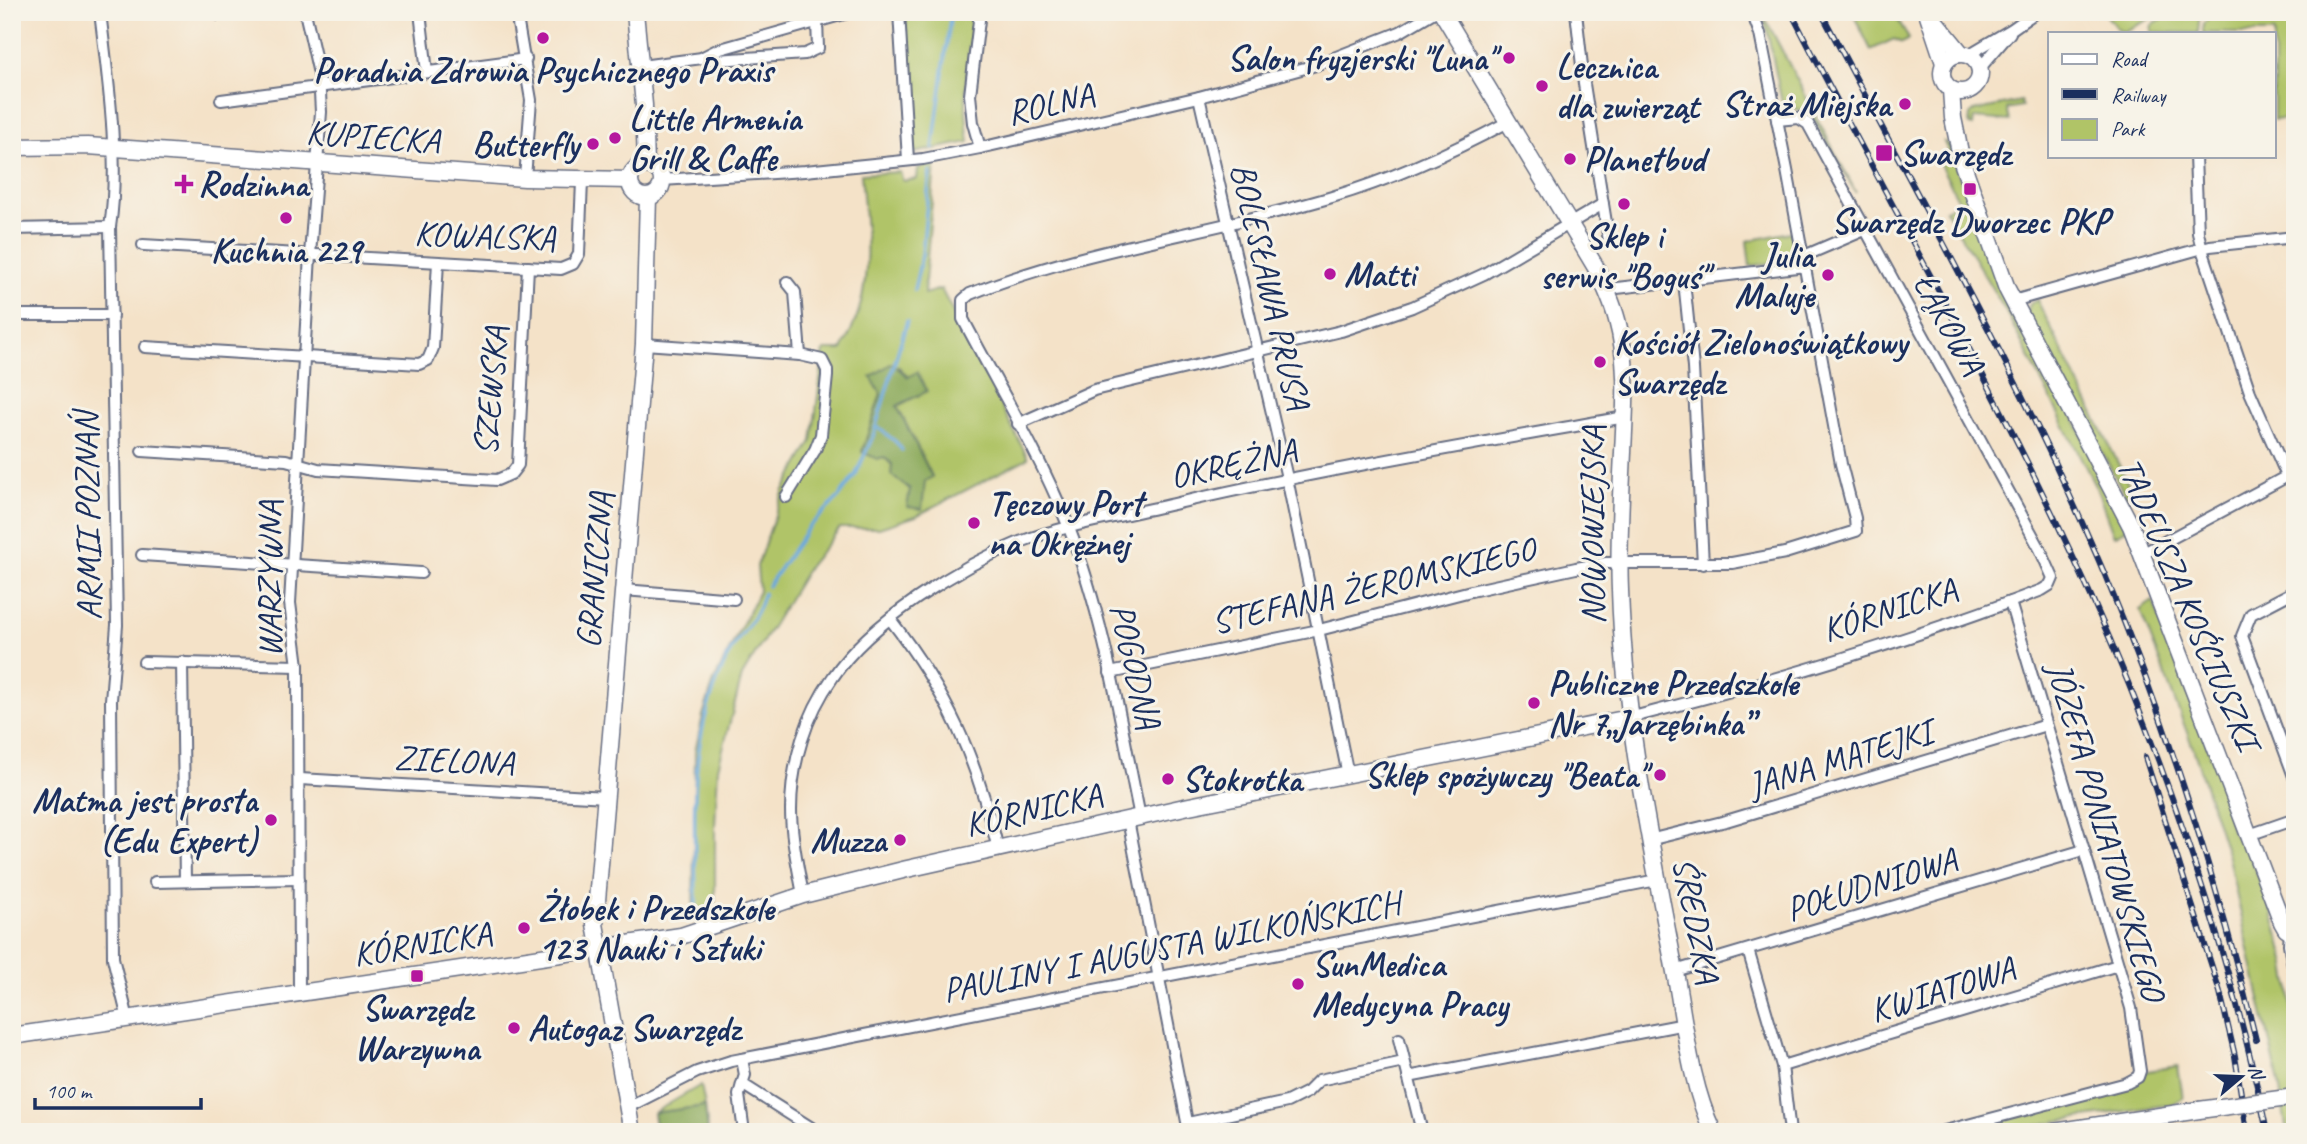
<svg xmlns="http://www.w3.org/2000/svg" width="2307" height="1144" viewBox="0 0 2307 1144" font-family="Caveat,sans-serif">
<style>
.green{fill:#b0c467;stroke:#667a62;stroke-width:2;fill-rule:evenodd}
.forest{fill:#8caa5c;stroke:#546c5d;stroke-width:2}
.lines{fill:none;stroke-linecap:round;stroke-linejoin:round}
.stream{stroke:#6ba9dd;stroke-width:3.5}
.street-casing{stroke:#676e83;stroke-width:14}
.secondary-casing{stroke:#676e83;stroke-width:19}
.street{stroke:#fff;stroke-width:10}
.secondary{stroke:#fff;stroke-width:16}
.rail-casing{stroke:#1b2f5e;stroke-width:6}
.rail{stroke:#f7f3e8;stroke-width:3.5;stroke-dasharray:10;stroke-linecap:butt}
.secondary-bridge-casing{stroke:#676e83;stroke-width:19;stroke-linecap:butt}
.secondary-bridge{stroke:#fff;stroke-width:16}
.poi-dot{fill:#b5179e;stroke:#f7f3e8;stroke-width:2.5}
.labels{text-anchor:middle;stroke-width:6;stroke-linejoin:round;paint-order:stroke}
.poi-label{font-size:35px;font-weight:bold;fill:#1b2f5e;stroke:#f7f3e8;text-anchor:start}
.street-label{font-size:35px;fill:#1b2f5e;stroke:#f7f3e8}
</style>
<rect width="100%" height="100%" fill="#f7f3e8"/>
<filter id="ink" filterUnits="userSpaceOnUse"><feTurbulence type="fractalNoise" baseFrequency=".0143" numOctaves="2"/><feDisplacementMap in="SourceGraphic" scale="14" xChannelSelector="R" yChannelSelector="G"/><feConvolveMatrix kernelMatrix="1 2 1 2 8 2 1 2 1" color-interpolation-filters="sRGB"/></filter>
<filter id="wash" filterUnits="userSpaceOnUse"><feTurbulence type="fractalNoise" baseFrequency=".00686" numOctaves="4" result="noise"/><feDisplacementMap in="SourceGraphic" scale="28" xChannelSelector="R" yChannelSelector="G"/><feGaussianBlur stdDeviation="1.57" result="paint"/><feColorMatrix in="noise" values="0 0 0 0 0 0 0 0 0 0 0 0 0 0 0 0 0 1.4 0 .05"/><feComposite in="paint" operator="in"/></filter>
<g filter="url(#wash)">
<rect width="100%" height="100%" fill="#f4e2c8"/>
<!-- green -->
<g class="green">
<path d="M905,12H974C968,56 962,97 969,142L913,153Z"/>
<polygon points="1761,12 1762,12 1856,193 1813,118 1806,111 1786,107 1782,103 1767,30"/>
<path d="M1852,12C1868,12 1881,18 1897,18L1909,39L1902,43L1894,39L1871,50Z"/>
<polygon points="2104,12 2164,12 2123,32 2117,29"/>
<polygon points="2177,12 2200,12 2198,33 2151,32 2152,25"/>
<polygon points="2208,12 2295,12 2295,118 2274,120 2274,33 2203,33 2203,23 2207,21"/>
<polygon points="2021,101 2022,106 2007,109 2010,121 1974,118 1973,126 1969,125 1970,116 1974,111"/>
<polygon points="1944,142 1947,143 1952,149 1960,178 2127,529 2114,536 2096,487 2006,312 1945,209 1959,201 1938,160 1949,153"/>
<path d="M935,164L924,294L941,289L1028,458L916,516L879,528H840L809,566L742,676L718,768L715,826V913L693,919L695,752L703,715L714,681L759,591L757,566L784,490L812,441L824,350H842C848,337 855,324 859,310C872,267 865,218 861,174L900,172L903,181L917,179L918,168ZM898,366L908,377L917,372L926,391L897,406L932,476L910,489L892,475V465L884,457L862,452L881,394Z"/>
<polygon points="1791,232 1795,252 1788,261 1750,266 1747,241"/>
<polygon points="2037,300 2132,491 2125,495 2027,312 2030,304"/>
<path d="M2153,601L2227,797C2227,818 2229,835 2247,848C2263,888 2280,929 2287,971C2296,1024 2295,1078 2295,1132H2287L2279,1083L2228,857L2193,748L2140,610Z"/>
<polygon points="2178,1066 2183,1098 2173,1104 2057,1121 2004,1132 1954,1132 2134,1082 2142,1072"/>
<polygon points="701,1085 705,1106 653,1113"/>
</g>
<!-- forest -->
<g class="forest">
<polygon points="892,363 908,377 917,372 927,391 897,406 932,477 925,481 922,509 907,507 910,489 891,475 892,464 884,457 877,459 862,452 881,394 871,377"/>
<polygon points="705,1106 708,1132 656,1132 653,1113"/>
</g>
<g class="lines">
<!-- stream -->
<g class="stream">
<polyline points="933,148 951,12"/>
<polyline points="914,290 922,255 930,171"/>
<polyline points="876,426 896,442 902,450"/>
<polyline points="768,586 808,528 839,497 856,474 873,436 907,321"/>
<path d="M696,914C696,845 688,770 709,704C715,686 722,665 732,649C744,630 758,615 764,593"/>
</g>
</g>
</g>
<g filter="url(#ink)">
<g class="lines">
<!-- street casing -->
<g class="street-casing">
<g id="street">
<path d="M100,12C108,79 120,162 110,227L117,625L111,700L113,958L128,1019"/>
<polyline points="420,12 427,72"/>
<polyline points="516,12 531,100 525,178"/>
<polyline points="899,12 908,160"/>
<polyline points="219,15 240,12"/>
<polyline points="1968,55 2012,29 2036,12"/>
<polyline points="703,57 717,50 851,12"/>
<polyline points="641,66 702,58 717,60 805,54 818,48 817,21"/>
<polyline points="1980,68 2010,33"/>
<polyline points="1199,97 1287,478 1348,775"/>
<polyline points="221,100 526,59"/>
<polyline points="980,148 973,123 970,95 980,12"/>
<polyline points="2195,156 2198,233 2202,249 2250,392 2287,476"/>
<polyline points="662,180 805,171 923,159 980,148 1199,97 1316,65 1400,32 1434,12"/>
<polyline points="1603,204 1609,241"/>
<polyline points="12,229 110,227"/>
<polyline points="143,245 561,269 573,264 579,254 582,181"/>
<polyline points="1804,256 1867,229"/>
<polyline points="1684,281 1693,368 1703,564"/>
<polyline points="787,282 795,292 800,355"/>
<polyline points="1608,292 1617,288 1806,266"/>
<polyline points="2013,301 2210,246 2295,237"/>
<polyline points="12,315 112,315"/>
<polyline points="644,344 800,355 822,360 827,370 827,376 821,435 815,450 786,497"/>
<polyline points="145,347 419,364 428,360 433,348 438,262"/>
<polyline points="1018,424 1094,390 1341,331 1412,307 1484,274 1603,204 1584,84 1576,12"/>
<polyline points="142,451 286,460 318,469 497,480 511,474 518,465 528,267"/>
<polyline points="2142,554 2295,472"/>
<polyline points="142,555 421,573"/>
<polyline points="624,590 734,599"/>
<polyline points="2295,591 2251,614 2242,636 2295,779"/>
<path d="M890,619C948,694 976,757 998,849"/>
<polyline points="144,662 298,666"/>
<polyline points="182,662 185,881"/>
<polyline points="1110,673 1319,630 1471,591 1576,568 1606,563 1732,563 1785,553 1856,531 1855,518 1841,464 1787,170 1760,34 1752,12"/>
<path d="M1629,718C1768,683 1908,641 2042,590L2050,585L2053,578L2040,549L1808,124L1799,118L1777,120"/>
<polyline points="300,779 606,797"/>
<path d="M1140,817C1120,720 1105,621 1069,528C1041,456 999,388 963,319V300L970,294C1087,247 1212,233 1332,197C1393,179 1452,152 1508,122"/>
<polyline points="1128,820 1189,1132"/>
<polyline points="2249,835 2295,819"/>
<polyline points="1649,840 1726,821 2046,725"/>
<polyline points="155,882 299,879"/>
<path d="M803,895C798,867 791,838 791,810C791,763 806,715 833,677C870,622 958,567 1020,542C1067,524 1128,515 1178,503C1326,469 1475,444 1625,417"/>
<polyline points="2290,933 2289,944 2295,978"/>
<polyline points="1748,950 1782,1066 1790,1132"/>
<polyline points="1675,971 2084,850"/>
<polyline points="299,994 298,666 290,603 310,255 321,112 319,74 305,12"/>
<polyline points="1399,1039 1422,1132"/>
<polyline points="742,1059 745,1075 742,1084 818,1132"/>
<polyline points="1782,1066 2118,965"/>
<polyline points="1408,1077 1685,1024"/>
<polyline points="742,1084 739,1095 744,1132"/>
<polyline points="628,1107 697,1072 731,1061 1657,880"/>
<polyline points="1188,1123 1287,1102 1307,1092 1319,1080 1404,1062"/>
<polyline points="1941,1132 2127,1083 2138,1077 2140,1071 2131,1008 2010,602"/>
</g>
</g>
<!-- secondary casing -->
<g class="secondary-casing">
<g id="secondary">
<polyline points="635,12 644,105 646,164"/>
<path d="M1442,12L1595,266C1604,284 1612,301 1617,320C1629,363 1625,408 1623,452C1621,498 1618,544 1620,590C1624,719 1651,845 1675,972C1685,1025 1690,1083 1713,1132"/>
<polyline points="1927,12 1944,63"/>
<polyline points="1934,20 1961,53"/>
<circle cx="1961" cy="73" r="19"/>
<polyline points="1951,90 1953,118 1962,162 2007,289 2131,526 2282,922 2286,929 2295,935"/>
<polyline points="12,147 88,146 525,178 630,180"/>
<circle cx="646" cy="181" r="16"/>
<polyline points="12,1036 681,936 803,895 907,869 1189,806 1629,718"/>
<polyline points="632,1132 595,924 644,344 648,197"/>
<polyline points="2054,1132 2199,1110"/>
</g>
</g>
<!-- street -->
<use href="#street" class="street"/>
<!-- secondary -->
<use href="#secondary" class="secondary"/>
<!-- rail casing -->
<g class="rail-casing">
<g id="rail">
<path d="M1791,12C1891,207 2001,397 2091,596C2166,763 2230,953 2267,1132"/>
<path d="M1821,12C1918,198 2023,382 2105,575C2168,726 2217,881 2256,1040"/>
<polyline points="2145,757 2220,992 2235,1056 2247,1132"/>
</g>
</g>
<!-- rail -->
<use href="#rail" class="rail"/>
<!-- secondary-bridge casing -->
<g class="secondary-bridge-casing">
<polyline id="secondary-bridge" points="2199,1110 2295,1097"/>
</g>
<!-- secondary-bridge -->
<use href="#secondary-bridge" class="secondary-bridge"/>
</g>
</g>
<!-- markers -->
<g class="poi-dot">
<circle cx="543" cy="38" r="7"/>
<circle cx="1509" cy="58" r="7"/>
<circle cx="1542" cy="86" r="7"/>
<circle cx="1905" cy="104" r="7"/>
<circle cx="615" cy="138" r="7"/>
<circle cx="593" cy="144" r="7"/>
<rect x="1875" y="144" width="18" height="18" rx="3.5"/>
<circle cx="1570" cy="159" r="7"/>
<path d="M180.5 173.5h7v7h7v7h-7v7h-7v-7h-7v-7h7z"/>
<rect x="1963" y="182" width="14" height="14" rx="3.5"/>
<circle cx="1624" cy="204" r="7"/>
<circle cx="286" cy="218" r="7"/>
<circle cx="1330" cy="274" r="7"/>
<circle cx="1828" cy="275" r="7"/>
<circle cx="1600" cy="362" r="7"/>
<circle cx="974" cy="523" r="7"/>
<circle cx="1534" cy="703" r="7"/>
<circle cx="1660" cy="775" r="7"/>
<circle cx="1168" cy="779" r="7"/>
<circle cx="271" cy="820" r="7"/>
<circle cx="900" cy="840" r="7"/>
<circle cx="524" cy="928" r="7"/>
<rect x="410" y="969" width="14" height="14" rx="3.5"/>
<circle cx="1298" cy="984" r="7"/>
<circle cx="514" cy="1028" r="7"/>
</g>
<g class="labels">
<!-- poi labels -->
<g class="poi-label">
<text x="1495" y="70" text-anchor="end">Salon fryzjerski "Luna"</text>
<text x="1556" y="78">Lecznica<tspan x="1556" dy="40">dla zwierząt</tspan></text>
<text x="543" y="82" text-anchor="middle">Poradnia Zdrowia Psychicznego Praxis</text>
<text x="1891" y="116" text-anchor="end">Straż Miejska</text>
<text x="629" y="130">Little Armenia<tspan x="629" dy="40">Grill &amp; Caffe</tspan></text>
<text x="579" y="156" text-anchor="end">Butterfly</text>
<text x="1900" y="165">Swarzędz</text>
<text x="1584" y="171">Planetbud</text>
<text x="198" y="196">Rodzinna</text>
<text x="1970" y="233" text-anchor="middle">Swarzędz Dworzec PKP</text>
<text x="1624" y="248" text-anchor="middle">Sklep i<tspan x="1624" dy="40">serwis "Boguś"</tspan></text>
<text x="286" y="262" text-anchor="middle">Kuchnia 229</text>
<text x="1814" y="267" text-anchor="end">Julia<tspan x="1814" dy="40">Maluje</tspan></text>
<text x="1344" y="286">Matti</text>
<text x="1614" y="354">Kościół Zielonoświątkowy<tspan x="1614" dy="40">Swarzędz</tspan></text>
<text x="988" y="515">Tęczowy Port<tspan x="988" dy="40">na Okrężnej</tspan></text>
<text x="1548" y="695">Publiczne Przedszkole<tspan x="1548" dy="40">Nr 7„Jarzębinka”</tspan></text>
<text x="1646" y="787" text-anchor="end">Sklep spożywczy "Beata"</text>
<text x="1182" y="791">Stokrotka</text>
<text x="257" y="812" text-anchor="end">Matma jest prosta<tspan x="257" dy="40">(Edu Expert)</tspan></text>
<text x="886" y="852" text-anchor="end">Muzza</text>
<text x="538" y="920">Żłobek i Przedszkole<tspan x="538" dy="40">123 Nauki i Sztuki</tspan></text>
<text x="1312" y="976">SunMedica<tspan x="1312" dy="40">Medycyna Pracy</tspan></text>
<text x="417" y="1020" text-anchor="middle">Swarzędz<tspan x="417" dy="40">Warzywna</tspan></text>
<text x="528" y="1040">Autogaz Swarzędz</text>
</g>
<!-- street labels -->
<g class="street-label">
<text transform="translate(1050 103) rotate(-13)" y="12">ROLNA</text>
<text transform="translate(373 136) rotate(4)" y="12">KUPIECKA</text>
<text transform="translate(485 235) rotate(2)" y="12">KOWALSKA</text>
<text transform="translate(1271 286) rotate(77)" y="12">BOLESŁAWA PRUSA</text>
<text transform="translate(1950 323) rotate(61)" y="12">ŁĄKOWA</text>
<text transform="translate(490 391) rotate(-85)" y="12">SZEWSKA</text>
<text transform="translate(1233 463) rotate(-12)" y="12">OKRĘŻNA</text>
<text transform="translate(87 517) rotate(-91)" y="12">ARMII POZNAŃ</text>
<text transform="translate(1592 525) rotate(-90)" y="12">NOWOWIEJSKA</text>
<text transform="translate(594 570) rotate(-85)" y="12">GRANICZNA</text>
<text transform="translate(269 579) rotate(-90)" y="12">WARZYWNA</text>
<text transform="translate(1373 585) rotate(-13)" y="12">STEFANA ŻEROMSKIEGO</text>
<text transform="translate(2189 603) rotate(67)" y="12">TADEUSZA KOŚCIUSZKI</text>
<text transform="translate(1889 609) rotate(-18)" y="12">KÓRNICKA</text>
<text transform="translate(1136 666) rotate(77)" y="12">POGODNA</text>
<text transform="translate(1840 758) rotate(-17)" y="12">JANA MATEJKI</text>
<text transform="translate(454 760) rotate(3)" y="12">ZIELONA</text>
<text transform="translate(1033 809) rotate(-13)" y="12">KÓRNICKA</text>
<text transform="translate(2107 831) rotate(74)" y="12">JÓZEFA PONIATOWSKIEGO</text>
<text transform="translate(1871 884) rotate(-17)" y="12">POŁUDNIOWA</text>
<text transform="translate(1697 920) rotate(79)" y="12">ŚREDZKA</text>
<text transform="translate(422 943) rotate(-9)" y="12">KÓRNICKA</text>
<text transform="translate(1171 946) rotate(-11)" y="12">PAULINY I AUGUSTA WILKOŃSKICH</text>
<text transform="translate(1942 989) rotate(-17)" y="12">KWIATOWA</text>
</g>
</g>
<!-- margin -->
<rect width="2307" height="1144" fill="none" stroke="#f7f3e8" stroke-width="42"/>
<!-- legend -->
<rect x="2048" y="32" width="228" height="126" fill="#f7f3e8" stroke="#9fa5b1" stroke-width="2"/>
<rect x="2062" y="54" width="35" height="10" fill="#ffffff" stroke="#9fa5b1" stroke-width="2"/>
<text x="2111" y="66" font-size="21" fill="#1b2f5e">Road</text>
<rect x="2062" y="89" width="35" height="10" fill="#1b2f5e" stroke="#9fa5b1" stroke-width="2"/>
<text x="2111" y="102" font-size="21" fill="#1b2f5e">Railway</text>
<rect x="2062" y="119" width="35" height="21" fill="#b0c467" stroke="#9fa5b1" stroke-width="2"/>
<text x="2111" y="136" font-size="21" fill="#1b2f5e">Park</text>
<!-- north arrow -->
<g transform="translate(2241 1077) rotate(71)" stroke="#f7f3e8" stroke-width="5" paint-order="stroke">
<path d="M0-5L12 26L0 18L-12 26Z" fill="#1b2f5e"/>
<text y="-10" font-size="19" font-weight="bold" text-anchor="middle" fill="#1b2f5e">N</text>
</g>
<!-- scale -->
<path d="M35 1098v10h166v-10" fill="none" stroke="#1b2f5e" stroke-width="3.5"/>
<text x="46" y="1098" font-size="21" fill="#1b2f5e" stroke="#f7f3e8" stroke-width="5" paint-order="stroke">100 m</text>
</svg>
